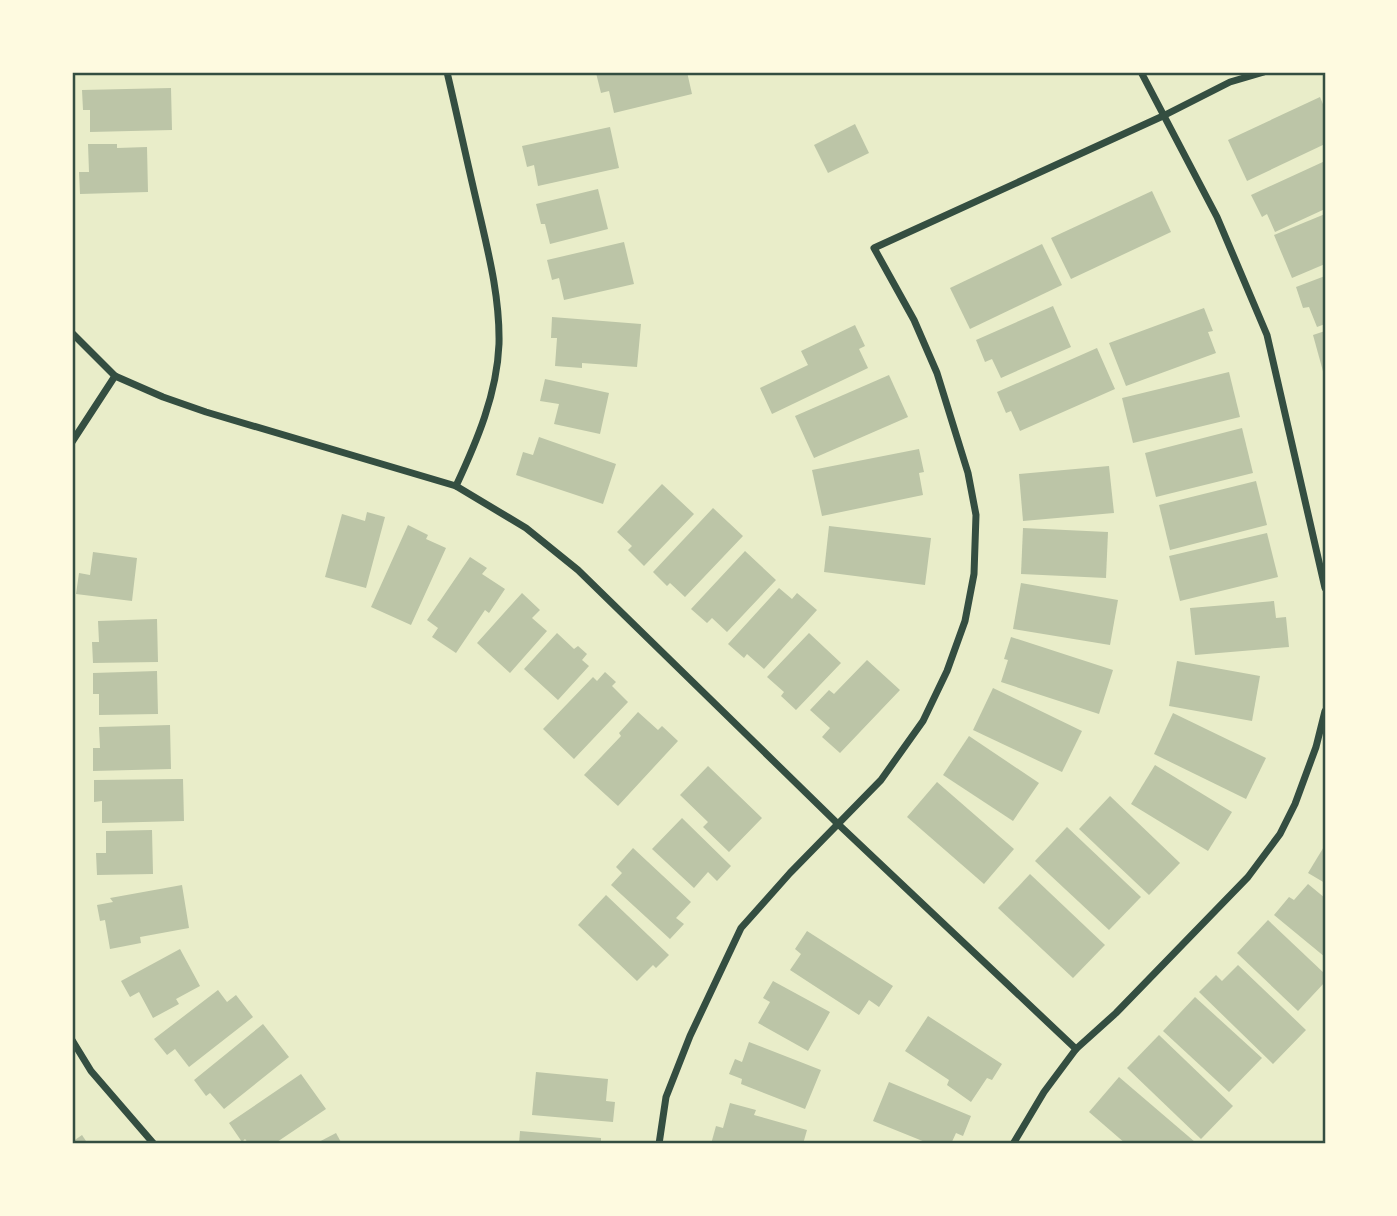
<svg xmlns="http://www.w3.org/2000/svg" width="1397" height="1216" viewBox="0 0 1397 1216" font-family="'Varela Round',sans-serif">
<style>
.building{fill:#bcc5a7}
.lines{fill:none;stroke-linecap:round;stroke-linejoin:round}
.minor{stroke:#344e41;stroke-width:7}
.neatline{fill:none;stroke:#344e41;stroke-width:2.5}
</style>
<rect width="100%" height="100%" fill="#e9edc9"/>
<!-- building -->
<g class="building">
<polygon points="601,72 687,72 692,94 614,113 609,91 601,93 596,73"/>
<polygon points="171,88 172,130 90,132 90,110 83,110 82,90"/>
<polygon points="1320,97 1325,109 1325,144 1247,181 1228,140"/>
<polygon points="855,124 869,153 828,173 814,145"/>
<polygon points="610,127 619,168 538,186 534,165 527,167 522,146"/>
<polygon points="88,144 117,144 117,148 147,147 148,192 80,194 79,172 89,172"/>
<polygon points="1325,161 1325,209 1275,232 1267,214 1262,217 1251,195"/>
<polygon points="598,189 608,229 550,244 545,224 541,224 536,204"/>
<polygon points="1152,191 1171,232 1071,279 1051,238"/>
<polygon points="1325,214 1325,264 1292,278 1274,235"/>
<polygon points="624,242 634,284 564,300 559,278 552,280 547,260"/>
<polygon points="1042,244 1062,285 970,329 950,288"/>
<polygon points="1325,276 1325,324 1317,327 1309,307 1303,308 1296,287"/>
<polygon points="1053,306 1071,347 1001,378 992,359 985,362 976,340"/>
<polygon points="1204,308 1213,331 1208,332 1216,353 1126,386 1109,343"/>
<polygon points="552,317 641,324 637,367 582,363 582,368 555,366 557,338 551,338"/>
<polygon points="855,325 865,346 859,349 868,368 772,414 760,388 808,365 801,351"/>
<polygon points="1325,331 1325,375 1324,375 1313,335"/>
<polygon points="1097,348 1115,389 1020,431 1011,411 1006,413 997,392"/>
<polygon points="1229,372 1240,417 1133,443 1122,398"/>
<polygon points="889,375 908,417 814,458 795,416"/>
<polygon points="545,379 609,393 600,434 554,424 559,404 540,401"/>
<polygon points="1242,428 1253,473 1156,497 1145,453"/>
<polygon points="539,437 616,464 603,504 516,475 523,452 533,455"/>
<polygon points="919,449 924,472 919,473 923,495 822,516 812,470"/>
<polygon points="1109,466 1114,513 1023,521 1019,474"/>
<polygon points="1256,481 1267,525 1170,550 1159,505"/>
<polygon points="662,484 694,514 644,566 628,550 632,546 617,532"/>
<polygon points="713,508 743,536 685,597 670,583 667,586 653,572"/>
<polygon points="367,512 385,517 366,588 325,577 342,514 365,521"/>
<polygon points="408,525 428,535 426,539 446,548 411,625 371,607"/>
<polygon points="829,526 931,538 925,585 824,572"/>
<polygon points="1023,528 1108,532 1106,578 1021,574"/>
<polygon points="1267,533 1278,577 1180,601 1169,556"/>
<polygon points="745,551 776,580 727,632 712,618 707,623 691,609"/>
<polygon points="93,552 137,558 132,601 76,594 79,573 90,575"/>
<polygon points="470,557 487,568 482,574 505,589 489,613 485,610 456,653 432,637 438,628 427,620"/>
<polygon points="1021,583 1118,600 1110,645 1013,629"/>
<polygon points="779,588 792,599 797,593 817,610 764,669 747,654 744,658 728,644"/>
<polygon points="522,593 540,610 532,618 547,631 510,673 477,643"/>
<polygon points="1274,601 1276,618 1286,617 1289,647 1195,655 1190,608"/>
<polygon points="157,619 158,662 93,663 92,642 99,642 98,621"/>
<polygon points="557,633 574,649 578,646 587,654 582,660 589,666 558,700 524,669"/>
<polygon points="809,633 841,663 796,710 781,696 784,692 767,677"/>
<polygon points="1011,637 1113,670 1099,714 1001,682 1008,660 1004,659"/>
<polygon points="867,660 900,690 840,753 822,737 830,728 810,710 829,690 834,694"/>
<polygon points="1177,661 1260,676 1252,721 1169,706"/>
<polygon points="157,671 158,714 99,715 99,694 93,694 93,673"/>
<polygon points="605,672 616,682 612,686 628,702 574,759 543,729 593,677 597,681"/>
<polygon points="993,688 1082,731 1062,772 973,730"/>
<polygon points="638,712 658,730 662,726 678,741 618,806 584,775 621,736 619,733"/>
<polygon points="1173,713 1266,758 1246,799 1154,754"/>
<polygon points="170,725 171,769 93,771 93,748 100,748 99,727"/>
<polygon points="969,736 1039,783 1013,821 943,775"/>
<polygon points="1155,765 1232,812 1208,851 1131,804"/>
<polygon points="708,766 762,818 729,852 703,827 708,822 680,795"/>
<polygon points="183,779 184,821 102,823 102,801 94,802 94,780"/>
<polygon points="937,782 1014,849 984,884 907,817"/>
<polygon points="1110,796 1180,863 1149,895 1079,829"/>
<polygon points="682,818 731,866 717,881 708,872 694,888 652,849"/>
<polygon points="1067,827 1141,897 1109,930 1035,861"/>
<polygon points="152,830 153,874 97,875 96,853 106,853 106,831"/>
<polygon points="1325,845 1325,883 1308,873"/>
<polygon points="633,848 691,902 676,918 684,924 670,939 611,885 622,873 616,867"/>
<polygon points="1030,874 1105,945 1073,978 998,908"/>
<polygon points="1308,884 1325,898 1325,957 1274,915 1289,897 1294,900"/>
<polygon points="182,885 189,928 140,937 141,943 110,949 105,920 100,921 97,905 113,902 110,898"/>
<polygon points="606,895 669,955 656,968 653,965 637,981 578,925"/>
<polygon points="1268,920 1325,974 1325,982 1298,1011 1237,953"/>
<polygon points="807,931 893,986 879,1007 869,1000 859,1015 790,970 801,954 795,949"/>
<polygon points="180,949 200,986 176,999 179,1004 153,1018 139,992 130,997 121,981"/>
<polygon points="1238,965 1306,1030 1273,1064 1199,992 1216,975 1222,981"/>
<polygon points="773,981 830,1012 808,1051 758,1023 770,1002 763,998"/>
<polygon points="218,990 227,1002 236,995 253,1017 189,1067 175,1049 167,1055 154,1039"/>
<polygon points="1195,997 1262,1058 1229,1092 1163,1031"/>
<polygon points="928,1016 1002,1064 992,1080 987,1078 971,1102 947,1085 949,1080 905,1051"/>
<polygon points="263,1024 289,1057 224,1109 210,1093 206,1096 194,1080"/>
<polygon points="1159,1035 1233,1106 1201,1139 1127,1068"/>
<polygon points="749,1042 821,1070 805,1109 741,1084 742,1079 729,1074 735,1059 742,1062"/>
<polygon points="536,1072 608,1079 606,1101 615,1102 613,1122 532,1115"/>
<polygon points="301,1074 326,1109 274,1144 249,1144 245,1139 242,1142 229,1123"/>
<polygon points="1119,1077 1195,1142 1193,1144 1126,1144 1089,1112"/>
<polygon points="889,1082 971,1116 963,1136 956,1133 951,1144 930,1144 873,1121"/>
<polygon points="730,1103 756,1110 754,1115 807,1130 803,1144 711,1144 716,1126 723,1128"/>
<polygon points="520,1131 601,1138 601,1144 519,1144"/>
<polygon points="336,1133 342,1144 315,1144"/>
<polygon points="82,1135 88,1144 72,1144 72,1142"/>
</g>
<g class="lines">
<!-- minor -->
<g class="minor">
<path d="M447,72C458,119 468,166 479,212C489,255 500,299 499,344C497,394 477,441 456,486"/>
<polyline points="1141,72 1217,217 1267,335 1325,588"/>
<polyline points="72,333 115,376 163,397 206,412 456,486 526,528 578,570 838,824 1076,1049"/>
<polyline points="72,442 115,376"/>
<polyline points="72,1040 91,1071 154,1144"/>
<polyline points="659,1144 666,1097 690,1036 741,928 790,873 881,780 923,721 947,671 965,621 974,574 976,515 968,473 937,373 914,320 874,248 1163,116 1230,82 1264,72"/>
<polyline points="1013,1144 1044,1092 1076,1049 1116,1013 1248,877 1280,834 1295,804 1316,747 1325,711"/>
</g>
</g>
<!-- border -->
<rect width="1397" height="1216" fill="none" stroke="#fefae0" stroke-width="147"/>
<rect x="74" y="74" width="1250" height="1068" class="neatline"/>
</svg>
